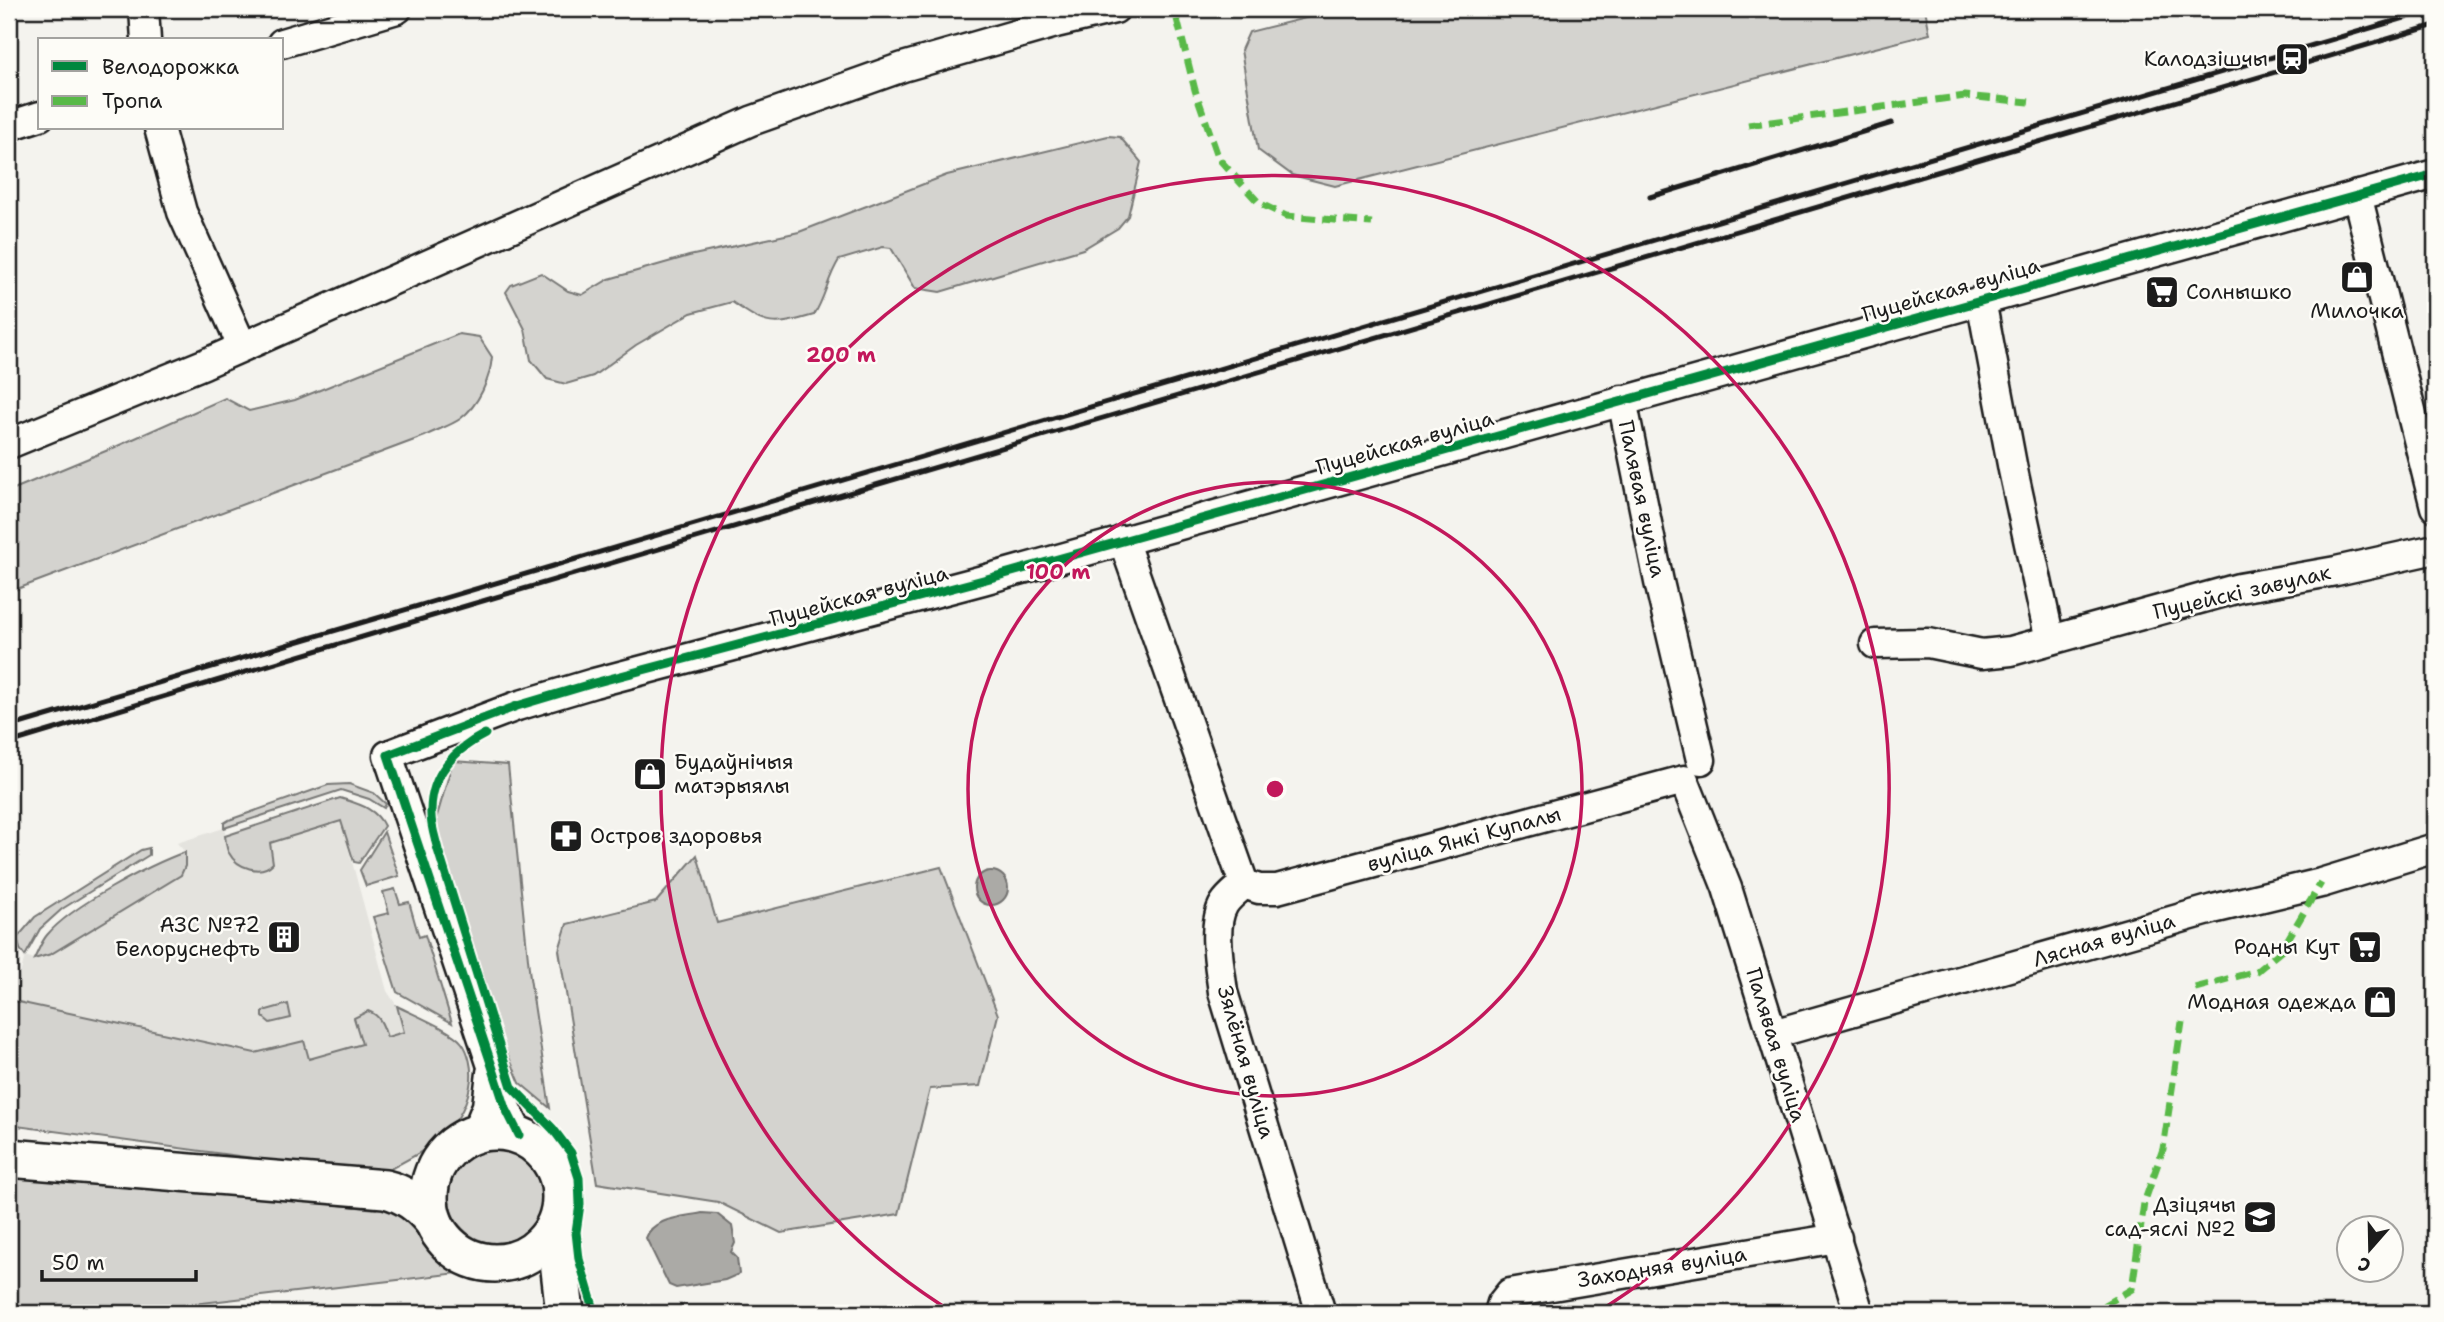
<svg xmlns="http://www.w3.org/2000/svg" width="2444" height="1322" viewBox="0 0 2444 1322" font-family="'Shantell Sans',sans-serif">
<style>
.built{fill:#e4e3de}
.green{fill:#d4d3cf;stroke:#787876;stroke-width:2}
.water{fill:#abaaa6;stroke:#72716f;stroke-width:2}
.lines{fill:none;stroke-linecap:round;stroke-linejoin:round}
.minor-casing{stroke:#1c1c1c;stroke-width:33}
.major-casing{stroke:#1c1c1c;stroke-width:42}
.minor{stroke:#fdfcf7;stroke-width:28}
.major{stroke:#fdfcf7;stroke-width:37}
.rail{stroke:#1c1c1c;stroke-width:5}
.quiet{stroke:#58b947;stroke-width:7;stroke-dasharray:14 7;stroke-linecap:butt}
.cycleway-casing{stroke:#fdfcf7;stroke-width:13}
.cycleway{stroke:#00873e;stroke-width:9}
.ring{fill:none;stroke:#c2185b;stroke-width:3.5}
.labels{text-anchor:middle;stroke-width:5;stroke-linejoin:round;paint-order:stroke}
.poi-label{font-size:21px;fill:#1c1c1c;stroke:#fdfcf7;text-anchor:end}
.street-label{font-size:21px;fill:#1c1c1c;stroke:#fdfcf7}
.centre{fill:#c2185b;stroke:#fdfcf7;stroke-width:3.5}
.ring-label{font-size:21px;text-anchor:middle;font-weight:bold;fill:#c2185b;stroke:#fdfcf7;stroke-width:5;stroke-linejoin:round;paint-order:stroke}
</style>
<rect width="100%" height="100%" fill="#f4f3ee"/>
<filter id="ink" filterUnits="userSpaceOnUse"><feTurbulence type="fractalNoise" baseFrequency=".0143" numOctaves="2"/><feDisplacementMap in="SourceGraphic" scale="14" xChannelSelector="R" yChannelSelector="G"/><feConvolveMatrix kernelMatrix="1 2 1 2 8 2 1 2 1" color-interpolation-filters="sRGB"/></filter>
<g filter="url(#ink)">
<!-- built -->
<polygon class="built" points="341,821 387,991 397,1006 404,1032 308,1059 303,1041 255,1053 13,1001 25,956 34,959 185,866 185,852 177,843 224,828 229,853"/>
<!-- green -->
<g class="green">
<polygon points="1342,9 1925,9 1930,34 1335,186 1292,175 1258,150 1241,50 1249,32"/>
<path d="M1108,136L1120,137L1141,162L1128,216L1118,228L1083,249L940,292L915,288L891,248L883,247L839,260C828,277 825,298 814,315C772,327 768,327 732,302L691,313L636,345L593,376L566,384L547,379L531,360L525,329L506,292L511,285L541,273L568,291L582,295L609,279L689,256L799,232L947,175Z"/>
<path d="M459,334L479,337L492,357C490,379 479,405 460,419C450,426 436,430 425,436L9,592V491L113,448L225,398L249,411L295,400Z"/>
<polygon points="453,761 508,765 530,978 550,1108 520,1083 491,1015 435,823"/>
<polygon points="349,784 374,793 386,804 384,808 369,799 341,790 224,828 224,823 229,820 328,785"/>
<path d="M340,798C358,804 376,808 384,826L359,863L354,862L341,821L270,843L273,863C261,876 237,868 229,853C226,849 226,841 225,836Z"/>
<polygon points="384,832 399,876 366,886 360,870"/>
<polygon points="149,848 149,855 62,909 40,929 25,956 20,949 17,938 35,917 141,850"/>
<path d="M185,852V866L181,875L51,954L34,959C38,952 41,942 47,935C71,906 149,865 185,852Z"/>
<polygon points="697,855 717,923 941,867 998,1015 980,1086 930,1089 899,1214 781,1233 718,1202 597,1183 559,950 567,924 656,902"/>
<polygon points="395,889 400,904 409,902 419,937 425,935 452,1023 397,992 373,917 389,913 383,892"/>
<path d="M9,1000L255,1053L304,1041L309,1059L362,1044L354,1018L368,1011C380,1015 383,1025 387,1037L404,1032L397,1006C412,1014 452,1030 462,1043C469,1052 472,1068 471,1079C465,1134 423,1151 379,1175L9,1125Z"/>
<polygon points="288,1004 291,1018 270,1023 263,1017 263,1011"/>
<circle cx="496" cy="1196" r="47"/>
<polygon points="9,1175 123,1182 376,1209 380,1206 400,1212 421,1228 429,1242 453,1262 475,1271 116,1313 9,1313"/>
</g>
<!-- water -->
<g class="water">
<circle cx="991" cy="888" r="17"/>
<path d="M702,1213L717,1214L732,1226L735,1243L731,1252L737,1258L739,1274L725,1280L676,1288L669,1285L646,1238C652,1218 684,1217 702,1213Z"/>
</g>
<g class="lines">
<!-- minor casing -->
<g class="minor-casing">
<g id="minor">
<polyline points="144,9 146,40"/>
<polyline points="282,43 397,9"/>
<polyline points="9,126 40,116"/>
<polyline points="159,128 182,212 242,346"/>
<polyline points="2357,195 2435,507"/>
<polyline points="1981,300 2013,470 2050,640"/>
<polyline points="1622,400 1659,582 1701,760"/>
<polyline points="9,444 204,364 751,121 903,67 1056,23 1115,9"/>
<polyline points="1123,540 1244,884"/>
<polyline points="1875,644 1928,643 1982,654 2011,651 2239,588 2336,571 2435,549"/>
<polyline points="1244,884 1259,889 1277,889 1684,780 1727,888 1859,1313"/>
<path d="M1244,884C1238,890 1229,896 1224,904C1211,925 1220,968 1223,992L1321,1313"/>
<polyline points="1773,1034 2213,909 2321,883 2435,848"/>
<polyline points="476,1133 487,1106 491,1073"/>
<polyline points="519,1135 506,1109 492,1066 388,755 517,706 594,683 983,580 2435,174"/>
<polyline points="1499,1313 1502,1303 1510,1293 1837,1238"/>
</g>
</g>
<!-- major casing -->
<g class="major-casing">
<g id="major">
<circle cx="495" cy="1197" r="66"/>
<path d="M9,1158L385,1189C406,1194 420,1205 433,1221"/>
<polyline points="555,1226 565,1313"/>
</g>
</g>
<!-- minor -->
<use href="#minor" class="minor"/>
<!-- major -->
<use href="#major" class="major"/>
<!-- rail -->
<g class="rail">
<polyline points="1650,197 1892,123"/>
<polyline points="9,727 2435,9"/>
<polyline points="9,743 469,605 2435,25"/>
</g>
<!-- quiet -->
<g class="quiet">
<polyline points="1177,19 1195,90 1219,159 1259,203 1286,216 1372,223"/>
<polyline points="1748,125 1965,96 2029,102"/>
<polyline points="2195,988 2257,971 2281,951 2321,883"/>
<polyline points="2049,1307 2053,1313"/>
<polyline points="2084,1313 2101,1307 2132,1289 2144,1203 2163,1149 2182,1022"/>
</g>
<!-- cycleway casing -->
<g class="cycleway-casing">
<g id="cycleway">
<path d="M485,734C454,750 431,775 431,811C430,824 435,837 438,850L512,1087L553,1129L571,1153L579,1178L580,1204L576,1232L579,1259L595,1313"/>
<polyline points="519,1135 506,1109 492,1066 388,755 517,706 594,683 983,580 2435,174"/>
</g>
</g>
<!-- cycleway -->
<use href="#cycleway" class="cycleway"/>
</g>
</g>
<!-- distance rings -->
<g class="ring">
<circle cx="1275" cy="789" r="307"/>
<path d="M954 1313A614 614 0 1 1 1596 1313"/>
</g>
<!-- icons -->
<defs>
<g id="station-square" transform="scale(1.75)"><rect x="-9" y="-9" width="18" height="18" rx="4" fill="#1c1c1c" stroke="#fdfcf7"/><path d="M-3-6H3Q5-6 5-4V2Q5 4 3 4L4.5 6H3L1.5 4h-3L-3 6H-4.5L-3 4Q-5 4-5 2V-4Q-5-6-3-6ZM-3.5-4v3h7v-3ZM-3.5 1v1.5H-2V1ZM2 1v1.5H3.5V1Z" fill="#fff"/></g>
<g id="shop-square" transform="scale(1.75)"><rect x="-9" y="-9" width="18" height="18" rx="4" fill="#1c1c1c" stroke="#fdfcf7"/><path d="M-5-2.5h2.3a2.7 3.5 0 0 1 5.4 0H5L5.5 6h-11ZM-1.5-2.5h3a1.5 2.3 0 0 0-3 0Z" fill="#fff"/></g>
<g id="supermarket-square" transform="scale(1.75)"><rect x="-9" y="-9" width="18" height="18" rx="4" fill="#1c1c1c" stroke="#fdfcf7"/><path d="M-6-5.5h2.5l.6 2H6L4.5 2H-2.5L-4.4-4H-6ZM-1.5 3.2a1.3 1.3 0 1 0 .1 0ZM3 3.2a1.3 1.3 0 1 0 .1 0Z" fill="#fff"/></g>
<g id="pharmacy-square" transform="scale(1.75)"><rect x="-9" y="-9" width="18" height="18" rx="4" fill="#1c1c1c" stroke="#fdfcf7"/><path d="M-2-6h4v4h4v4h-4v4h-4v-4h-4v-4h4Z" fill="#fff"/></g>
<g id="building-square" transform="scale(1.75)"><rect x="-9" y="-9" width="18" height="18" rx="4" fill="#1c1c1c" stroke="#fdfcf7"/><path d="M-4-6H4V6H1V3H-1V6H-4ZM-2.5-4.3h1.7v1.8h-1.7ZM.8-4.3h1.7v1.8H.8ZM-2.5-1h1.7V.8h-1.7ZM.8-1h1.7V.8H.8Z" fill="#fff"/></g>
<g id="school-square" transform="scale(1.75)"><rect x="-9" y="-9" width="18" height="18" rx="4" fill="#1c1c1c" stroke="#fdfcf7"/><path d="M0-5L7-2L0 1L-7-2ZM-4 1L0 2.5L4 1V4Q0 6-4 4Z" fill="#fff"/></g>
</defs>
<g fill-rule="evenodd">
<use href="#station-square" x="2292" y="59"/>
<use href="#shop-square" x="2357" y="277"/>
<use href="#supermarket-square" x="2162" y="292"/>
<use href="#shop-square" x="650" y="774"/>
<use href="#pharmacy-square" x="566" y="836"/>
<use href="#building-square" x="284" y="937"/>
<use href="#supermarket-square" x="2365" y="947"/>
<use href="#shop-square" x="2380" y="1002"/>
<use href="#school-square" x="2260" y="1217"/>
</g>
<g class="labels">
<!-- poi labels -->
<g class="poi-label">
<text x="2268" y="66">Калодзішчы</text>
<text x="2186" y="299" text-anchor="start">Солнышко</text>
<text x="2357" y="318" text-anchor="middle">Милочка</text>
<text x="674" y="769" text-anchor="start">Будаўнічыя<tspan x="674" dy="24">матэрыялы</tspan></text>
<text x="590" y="843" text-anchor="start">Остров здоровья</text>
<text x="260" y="932">АЗС №72<tspan x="260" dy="24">Белоруснефть</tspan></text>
<text x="2340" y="954">Родны Кут</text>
<text x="2356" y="1009">Модная одежда</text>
<text x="2236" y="1212">Дзіцячы<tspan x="2236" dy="24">сад-яслі №2</tspan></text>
</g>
<!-- street labels -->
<g class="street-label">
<text transform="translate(1951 290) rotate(-16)" y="7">Пуцейская вуліца</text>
<text transform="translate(1405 443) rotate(-16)" y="7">Пуцейская вуліца</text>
<text transform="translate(1642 499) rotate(78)" y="7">Палявая вуліца</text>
<text transform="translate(2242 592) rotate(-13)" y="7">Пуцейскі завулак</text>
<text transform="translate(859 596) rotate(-15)" y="7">Пуцейская вуліца</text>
<text transform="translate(1464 839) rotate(-15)" y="7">вуліца Янкі Купалы</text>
<text transform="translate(2104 940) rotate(-16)" y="7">Лясная вуліца</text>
<text transform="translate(1776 1045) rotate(73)" y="7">Палявая вуліца</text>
<text transform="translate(1246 1062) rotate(74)" y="7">Зялёная вуліца</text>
<text transform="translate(1662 1267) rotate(-9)" y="7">Заходняя вуліца</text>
</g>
</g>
<circle cx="1275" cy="789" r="10" class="centre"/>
<g class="ring-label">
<text x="841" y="362">200 m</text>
<text x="1058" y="579">100 m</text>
</g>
<!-- margin -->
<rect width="2444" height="1322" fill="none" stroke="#fdfcf7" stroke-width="35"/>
<rect x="18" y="18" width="2409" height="1287" fill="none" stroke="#1c1c1c" stroke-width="2.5" filter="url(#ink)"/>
<!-- legend -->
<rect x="38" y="38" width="245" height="91" fill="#fdfcf7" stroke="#a3a29f" stroke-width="2"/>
<rect x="52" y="61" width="35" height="10" fill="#00873e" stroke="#a3a29f" stroke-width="2"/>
<text x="102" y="74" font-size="21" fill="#1c1c1c">Велодорожка</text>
<rect x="52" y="96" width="35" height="10" fill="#58b947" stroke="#a3a29f" stroke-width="2"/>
<text x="102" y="108" font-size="21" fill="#1c1c1c">Тропа</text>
<!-- north arrow -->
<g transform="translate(2370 1249) rotate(200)"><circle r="33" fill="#fdfcf7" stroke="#a3a29f" stroke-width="2"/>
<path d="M0-5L12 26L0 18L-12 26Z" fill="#1c1c1c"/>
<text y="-10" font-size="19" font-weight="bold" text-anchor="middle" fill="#1c1c1c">С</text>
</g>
<!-- scale -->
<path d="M42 1270v10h154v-10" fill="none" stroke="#1c1c1c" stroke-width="3.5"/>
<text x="52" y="1270" font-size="21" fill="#1c1c1c" stroke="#fdfcf7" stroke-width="5" paint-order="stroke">50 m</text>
</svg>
